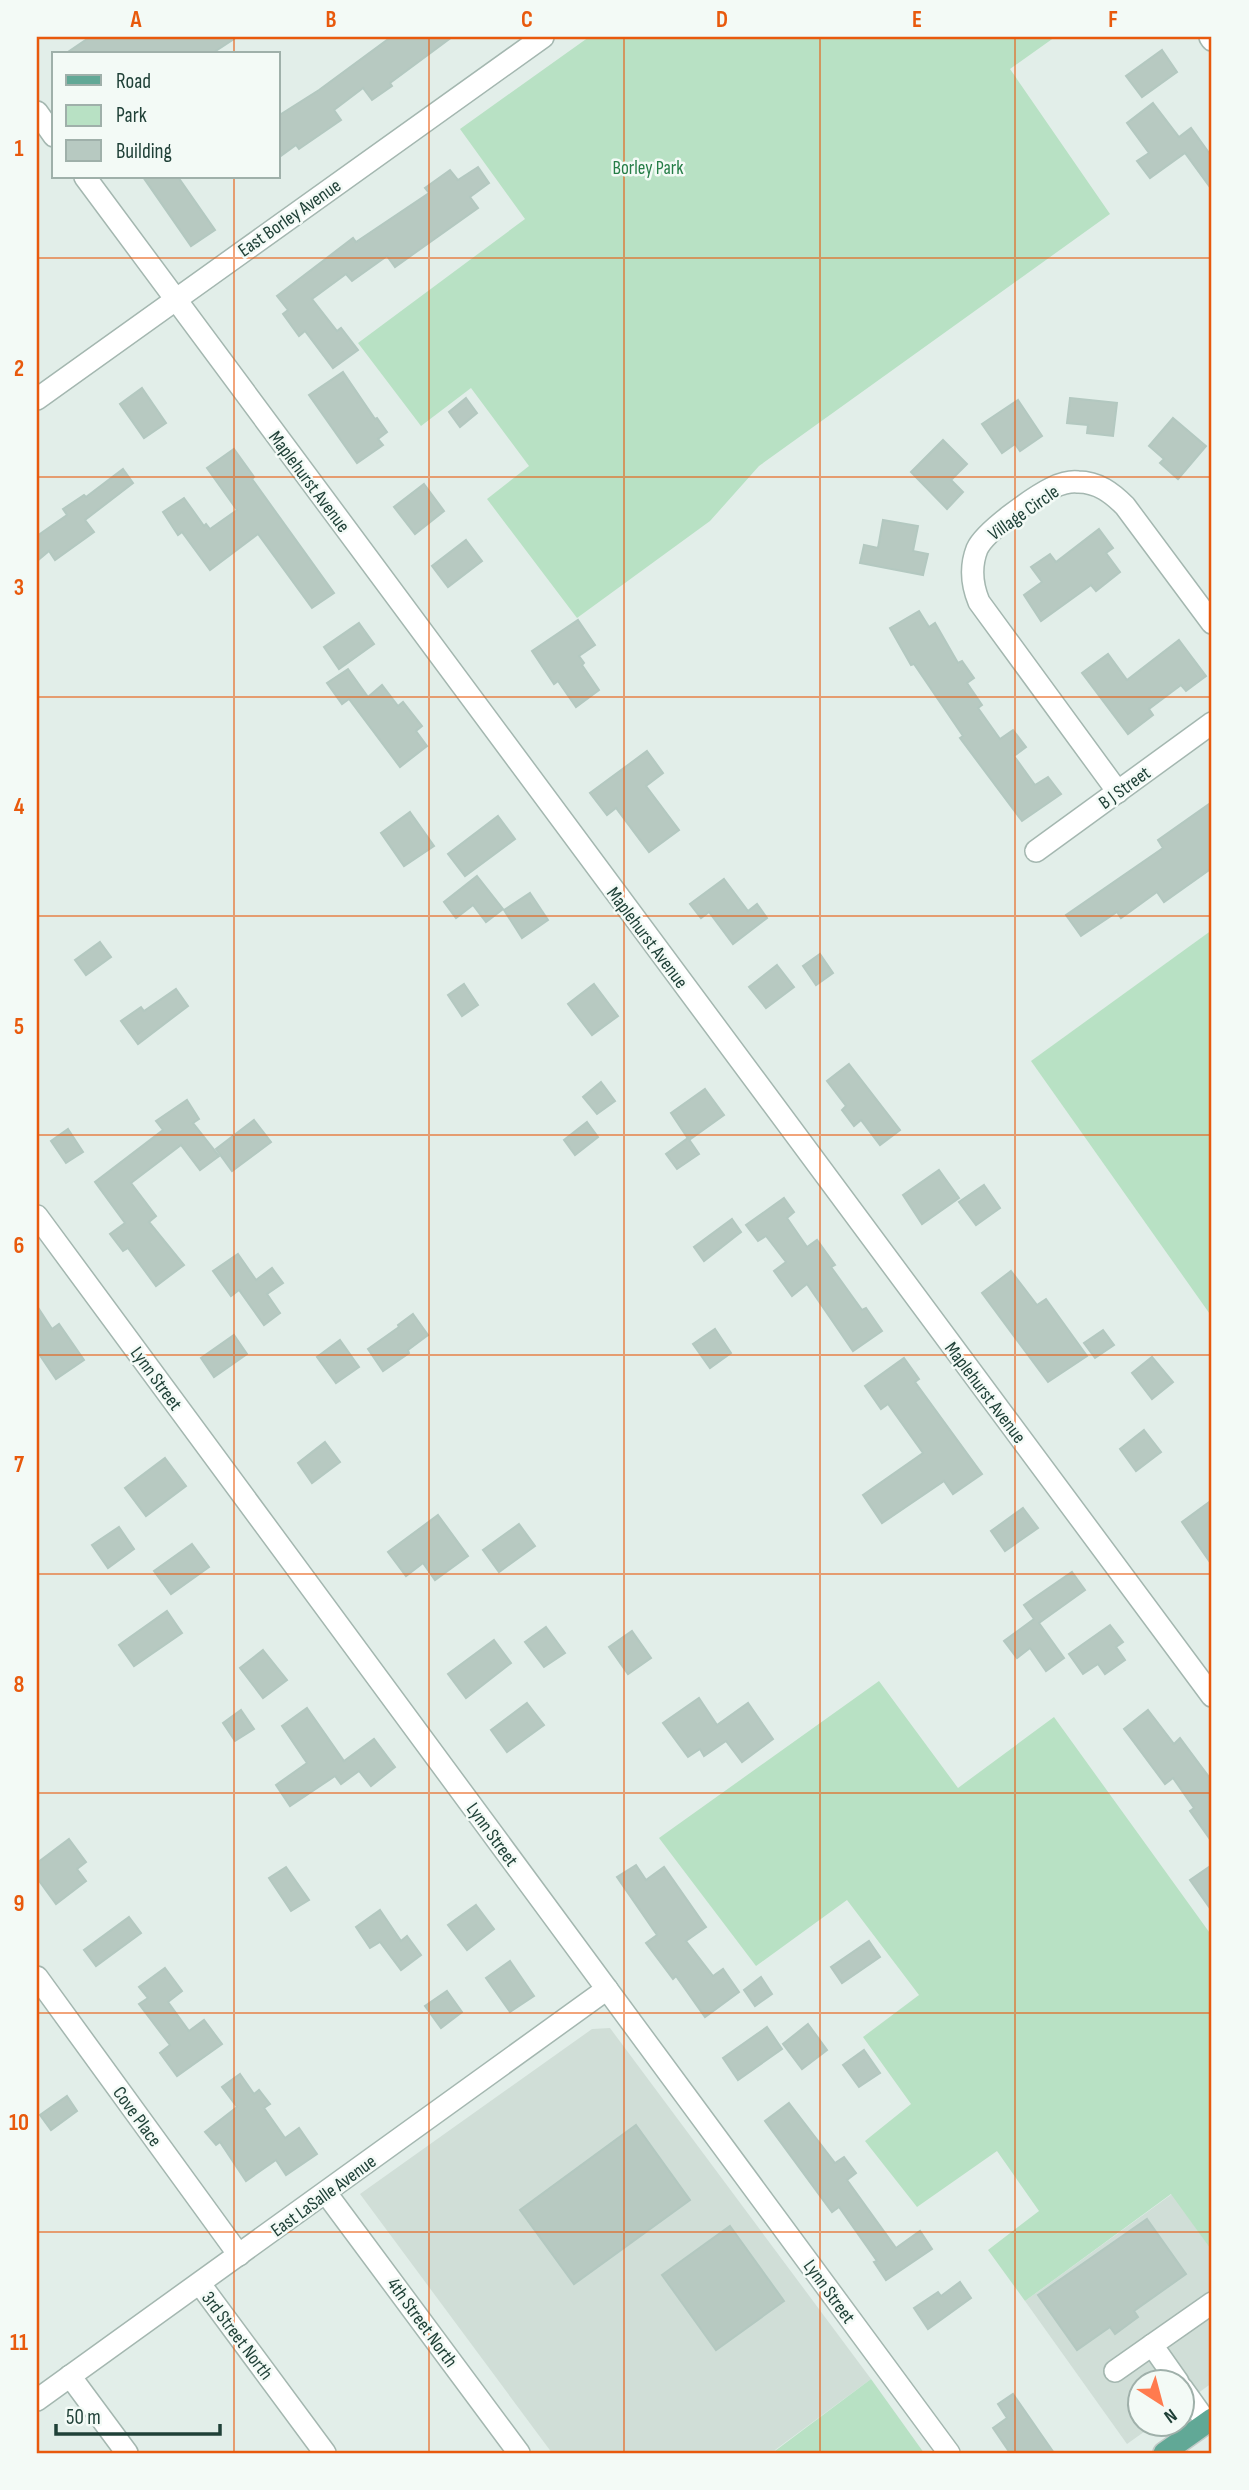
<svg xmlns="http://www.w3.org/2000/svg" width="1249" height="2490" viewBox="0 0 1249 2490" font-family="'Sofia Sans Condensed',sans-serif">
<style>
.built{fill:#d0ded7}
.green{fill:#b8e1c4}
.building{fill:#b7c9c1;stroke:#b3c8c0;stroke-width:2}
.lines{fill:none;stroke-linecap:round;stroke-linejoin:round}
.minor-casing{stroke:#a4b7b0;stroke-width:24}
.major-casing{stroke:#c1cac7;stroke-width:24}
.minor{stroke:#fff;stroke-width:21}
.major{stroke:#61a896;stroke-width:21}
.grid{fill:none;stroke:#e8590c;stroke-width:2;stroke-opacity:0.55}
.labels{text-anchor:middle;stroke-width:5;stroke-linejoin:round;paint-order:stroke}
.park-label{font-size:19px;fill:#257d47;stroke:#f3faf6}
.street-label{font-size:19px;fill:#204138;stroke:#f3faf6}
.neatline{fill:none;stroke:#e8590c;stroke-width:2.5}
.grid-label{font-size:23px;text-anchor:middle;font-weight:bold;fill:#e8590c}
</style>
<rect width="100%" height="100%" fill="#e2eee9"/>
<!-- built -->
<g class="built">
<polygon points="610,2028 871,2379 775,2450 777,2453 552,2453 360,2194 592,2029"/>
<polygon points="1172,2194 1212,2251 1212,2383 1183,2404 1182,2382 1140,2382 1140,2424 1155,2424 1127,2444 1025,2301"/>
</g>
<!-- green -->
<g class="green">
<polygon points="589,37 1055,37 1010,69 1110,214 759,466 710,521 577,618 487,499 529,466 471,388 421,426 358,343 525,219 460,129"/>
<polygon points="1212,930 1212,1317 1031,1061"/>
<polygon points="879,1681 958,1788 1054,1717 1212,1936 1212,2251 1171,2194 1025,2301 988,2250 1039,2211 997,2151 917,2207 865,2141 911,2104 863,2037 919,1995 847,1900 756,1966 659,1838"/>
<polygon points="871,2379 924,2453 777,2453 775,2451"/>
</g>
<!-- building -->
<g class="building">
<polygon points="90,37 237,37 211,54 65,54"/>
<polygon points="391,37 452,37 390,83 392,86 372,100 363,88 334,110 341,120 299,149 296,145 278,158 278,116 319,90"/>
<polygon points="1162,50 1177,72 1142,97 1126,76"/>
<polygon points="1153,103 1179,137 1191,128 1212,157 1212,190 1185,153 1150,178 1137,161 1149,153 1127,123"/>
<polygon points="478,167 489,183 470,197 478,208 395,267 387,256 352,281 346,274 312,299 337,331 341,328 358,350 333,368 305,331 299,336 283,314 288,310 277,296 353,238 356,242 429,193 425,188 450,170 458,180"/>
<polygon points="143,177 178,177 215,230 191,246"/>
<polygon points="343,372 375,419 377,418 387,432 378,439 383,445 357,463 309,395"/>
<polygon points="142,388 166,423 144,438 120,404"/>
<polygon points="466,398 477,413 460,427 449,412"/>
<polygon points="1070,398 1117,403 1113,436 1087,433 1088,425 1067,423"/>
<polygon points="1018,400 1042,436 1020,451 1015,444 1002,453 982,424"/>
<polygon points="1173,418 1206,446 1178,479 1160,463 1164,459 1149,446"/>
<polygon points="943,440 967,464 951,480 963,492 947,509 911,472"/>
<polygon points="234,449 254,477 252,479 334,593 312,608 258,534 210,570 182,532 178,535 163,512 184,498 204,526 206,524 210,529 237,510 207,468"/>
<polygon points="123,469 133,483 85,520 94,532 55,560 49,551 37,561 37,536 67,515 63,509 84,495 86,497"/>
<polygon points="424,484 444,511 415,534 394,507"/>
<polygon points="883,520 918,526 913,551 928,554 923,575 860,563 864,545 878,548"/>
<polygon points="1099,529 1113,548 1106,553 1120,572 1096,591 1091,585 1041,621 1024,595 1042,582 1031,567 1050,554 1056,562"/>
<polygon points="466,540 482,561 448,587 432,566"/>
<polygon points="919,611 929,627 935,623 958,663 962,661 974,678 967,683 982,705 978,708 1000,739 1013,730 1026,747 1014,756 1035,785 1048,777 1061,794 1022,821 960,738 963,736 914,664 911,665 890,628"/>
<polygon points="578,620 595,645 579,656 584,663 582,665 599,690 576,707 558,681 554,684 532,651"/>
<polygon points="359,623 374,644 339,669 324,647"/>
<polygon points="1179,640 1206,676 1186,691 1181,685 1149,709 1153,715 1128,734 1082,673 1108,654 1127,680"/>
<polygon points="348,669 368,697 382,685 398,706 403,702 422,726 416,731 427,746 400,767 349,699 342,704 327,683"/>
<polygon points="647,751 663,773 646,786 679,830 649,852 616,808 607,815 590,793"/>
<polygon points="1212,802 1212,868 1164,902 1157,892 1121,918 1117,912 1081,936 1066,915 1163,848 1158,840"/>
<polygon points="410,812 434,846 404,866 381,833"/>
<polygon points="498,816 515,839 465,876 448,854"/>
<polygon points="477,876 503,909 486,922 473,905 456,918 444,902"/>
<polygon points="724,879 748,911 757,904 767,918 733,944 709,912 701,918 690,904"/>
<polygon points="530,893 548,920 522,938 504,910"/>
<polygon points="100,942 111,957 86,975 75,960"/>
<polygon points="820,954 833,973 816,985 803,966"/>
<polygon points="777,965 794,987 766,1008 749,987"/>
<polygon points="464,984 478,1005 462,1016 448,995"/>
<polygon points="594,984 618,1016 592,1035 568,1004"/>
<polygon points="176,989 188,1006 138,1044 121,1021 141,1007 144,1011"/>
<polygon points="849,1064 900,1130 880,1145 861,1120 854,1126 842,1110 846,1106 827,1081"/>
<polygon points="601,1082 615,1101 597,1114 583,1097"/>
<polygon points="705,1089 724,1115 689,1140 671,1113"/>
<polygon points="187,1100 199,1119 193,1123 219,1156 200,1170 181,1145 131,1183 156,1216 149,1222 184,1265 156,1286 128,1248 123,1251 110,1234 125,1223 95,1182 163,1130 156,1121"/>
<polygon points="254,1120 271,1142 232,1171 216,1149"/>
<polygon points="587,1122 598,1137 575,1155 564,1140"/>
<polygon points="68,1129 83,1152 66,1163 51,1141"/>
<polygon points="688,1138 699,1154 677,1169 666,1154"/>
<polygon points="939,1170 959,1198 922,1224 903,1195"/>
<polygon points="984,1185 1000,1208 976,1225 959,1202"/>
<polygon points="784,1198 794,1212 787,1218 807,1247 817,1240 835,1265 831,1267 862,1310 866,1308 882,1331 853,1351 807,1284 792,1296 774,1271 786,1262 766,1236 758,1241 746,1225"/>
<polygon points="732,1219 741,1232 704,1261 694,1247"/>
<polygon points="238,1254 256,1280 272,1268 283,1283 267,1294 280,1313 264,1325 239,1290 231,1296 213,1271"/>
<polygon points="1011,1271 1037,1305 1046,1299 1087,1356 1048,1382 982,1293"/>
<polygon points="37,1306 52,1329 59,1324 84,1360 56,1379 37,1351"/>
<polygon points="413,1314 428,1335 408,1350 409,1353 383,1371 368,1349 399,1327 398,1325"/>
<polygon points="715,1329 731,1353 710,1368 693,1344"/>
<polygon points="1103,1330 1114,1345 1095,1358 1084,1343"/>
<polygon points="234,1335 247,1354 214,1377 201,1358"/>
<polygon points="340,1340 359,1367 336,1383 317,1357"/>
<polygon points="1152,1357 1173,1382 1152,1399 1132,1373"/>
<polygon points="904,1358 919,1379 915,1382 982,1474 953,1494 944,1481 882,1523 863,1495 923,1453 888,1404 881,1409 865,1386"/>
<polygon points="1144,1430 1161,1452 1136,1471 1120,1449"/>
<polygon points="325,1442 340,1462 312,1483 298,1463"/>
<polygon points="165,1458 186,1486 146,1516 125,1488"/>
<polygon points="1212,1500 1212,1565 1182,1522"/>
<polygon points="1023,1508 1038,1528 1005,1551 991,1531"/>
<polygon points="438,1515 468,1556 435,1580 423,1563 406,1576 388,1552"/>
<polygon points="519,1524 535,1546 499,1572 483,1550"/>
<polygon points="119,1527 134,1549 108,1568 92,1545"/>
<polygon points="192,1544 209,1567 171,1594 154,1571"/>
<polygon points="1072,1572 1085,1590 1039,1623 1064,1658 1046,1671 1030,1648 1017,1658 1004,1641 1034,1619 1024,1605"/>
<polygon points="167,1611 182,1633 134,1666 119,1645"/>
<polygon points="1110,1625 1123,1642 1116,1647 1125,1660 1105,1674 1098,1664 1083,1674 1069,1654"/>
<polygon points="546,1627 565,1653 544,1667 525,1642"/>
<polygon points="632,1631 651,1658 628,1674 609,1647"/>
<polygon points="494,1640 511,1663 466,1698 448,1674"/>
<polygon points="263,1650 287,1680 263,1698 240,1668"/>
<polygon points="699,1698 717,1725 748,1703 773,1739 742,1762 726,1741 704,1756 700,1749 688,1757 663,1723"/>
<polygon points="527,1703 544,1725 507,1752 491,1730"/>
<polygon points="307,1708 344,1761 374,1739 395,1767 371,1786 359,1771 341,1784 335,1776 290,1806 276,1785 307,1763 282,1726"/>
<polygon points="241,1710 254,1729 235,1741 223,1723"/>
<polygon points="1148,1710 1174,1744 1180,1738 1212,1781 1212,1842 1190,1811 1194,1808 1173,1778 1165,1784 1124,1729"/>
<polygon points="69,1839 86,1862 77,1869 86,1881 56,1904 37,1878 37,1863"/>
<polygon points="636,1865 646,1880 664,1867 706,1927 686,1941 713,1976 723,1969 739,1992 705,2017 676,1976 673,1979 646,1943 657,1935 617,1877"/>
<polygon points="1212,1865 1212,1911 1190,1880"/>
<polygon points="286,1867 309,1900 291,1911 269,1878"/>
<polygon points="476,1905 494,1929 467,1950 448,1925"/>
<polygon points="380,1910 401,1941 407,1936 421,1955 401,1970 380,1942 370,1948 356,1927"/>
<polygon points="129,1917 141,1933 96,1966 84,1950"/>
<polygon points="869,1941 880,1957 842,1983 831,1967"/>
<polygon points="510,1961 534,1996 510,2012 486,1978"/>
<polygon points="165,1968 182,1991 168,2002 189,2031 204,2020 222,2044 177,2076 160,2053 170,2045 139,2004 148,1998 139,1987"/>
<polygon points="761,1977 772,1994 755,2006 744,1990"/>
<polygon points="447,1991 462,2012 441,2028 425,2006"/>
<polygon points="808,2024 827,2050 802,2069 783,2044"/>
<polygon points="767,2027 782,2049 738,2080 723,2058"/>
<polygon points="864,2050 880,2073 859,2087 843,2065"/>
<polygon points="240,2074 254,2094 259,2090 270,2104 264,2108 285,2138 299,2128 317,2154 286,2175 276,2160 246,2181 220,2142 216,2145 205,2132 237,2107 222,2087"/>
<polygon points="67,2096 77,2111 51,2130 40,2115"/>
<polygon points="789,2103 835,2163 844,2157 856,2173 847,2180 896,2248 920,2231 932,2249 886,2280 874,2262 877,2261 839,2207 832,2212 765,2121"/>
<polygon points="636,2125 690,2200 574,2284 520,2210"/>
<polygon points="1147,2219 1186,2274 1134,2311 1138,2317 1115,2334 1110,2327 1077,2350 1038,2295"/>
<polygon points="730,2226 784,2301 716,2350 662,2275"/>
<polygon points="960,2282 971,2298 928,2329 914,2308 938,2292 941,2296"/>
<polygon points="1013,2394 1054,2453 1010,2453 993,2428 1007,2418 998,2404"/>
</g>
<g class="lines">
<!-- minor casing -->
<g class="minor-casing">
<g id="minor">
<polyline points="1210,37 1212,40"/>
<polyline points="37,112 54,136"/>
<polyline points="85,177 1212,1696"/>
<polyline points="37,399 543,37"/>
<path d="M1118,792L979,602C972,585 970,567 977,549C985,531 1034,497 1052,488C1059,484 1070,481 1078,482C1098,482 1112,493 1125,506L1212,623"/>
<polyline points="1036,851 1212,723"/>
<polyline points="37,1216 949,2453"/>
<polyline points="37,1977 239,2255"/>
<polyline points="326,2193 519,2453"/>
<polyline points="200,2284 325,2453"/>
<polyline points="1115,2371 1152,2345"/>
<polyline points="70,2376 127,2453"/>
<polyline points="1178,2382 1152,2345 1212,2303"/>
<polyline points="1182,2388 1207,2423"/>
<polyline points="37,2400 607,1989"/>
</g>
</g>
<!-- major casing -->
<g class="major-casing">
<polyline id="major" points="1164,2453 1212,2419"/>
</g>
<!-- minor -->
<use href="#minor" class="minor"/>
<!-- major -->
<use href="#major" class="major"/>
</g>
<!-- grid -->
<path class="grid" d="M234,37V54M429,37V2453M624,37V2453M820,37V2453M1015,37V2453M234,177V2453M37,258H1212M37,477H1212M37,697H1212M37,916H1212M37,1135H1212M37,1355H1212M37,1574H1212M37,1793H1212M37,2013H1212M37,2232H1212"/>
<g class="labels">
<!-- park labels -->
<g class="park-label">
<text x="648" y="174">Borley Park</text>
</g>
<!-- street labels -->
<g class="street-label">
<text transform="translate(289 217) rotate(-35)" y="7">East Borley Avenue</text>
<text transform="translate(310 481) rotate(53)" y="7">Maplehurst Avenue</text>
<text transform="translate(1023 512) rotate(-35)" y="7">Village Circle</text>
<text transform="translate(1124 787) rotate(-36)" y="7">B J Street</text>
<text transform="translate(648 937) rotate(53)" y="7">Maplehurst Avenue</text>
<text transform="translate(157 1378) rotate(54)" y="7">Lynn Street</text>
<text transform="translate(986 1392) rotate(53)" y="7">Maplehurst Avenue</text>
<text transform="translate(493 1834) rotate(54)" y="7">Lynn Street</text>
<text transform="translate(138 2116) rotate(54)" y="7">Cove Place</text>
<text transform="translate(323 2195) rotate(-36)" y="7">East LaSalle Avenue</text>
<text transform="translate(830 2291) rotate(54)" y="7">Lynn Street</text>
<text transform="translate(423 2322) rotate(54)" y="7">4th Street North</text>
<text transform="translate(238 2335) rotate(53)" y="7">3rd Street North</text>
</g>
</g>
<!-- border -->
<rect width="1249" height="2490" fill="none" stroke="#f3faf6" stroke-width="77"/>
<!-- legend -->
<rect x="52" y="52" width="228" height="126" fill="#f3faf6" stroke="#9fb0aa" stroke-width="2"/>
<rect x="66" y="75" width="35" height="10" fill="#61a896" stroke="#9fb0aa" stroke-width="2"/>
<text x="116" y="88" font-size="21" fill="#204138">Road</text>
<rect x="66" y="105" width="35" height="21" fill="#b8e1c4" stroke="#9fb0aa" stroke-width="2"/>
<text x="116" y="122" font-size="21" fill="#204138">Park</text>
<rect x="66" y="140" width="35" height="21" fill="#b7c9c1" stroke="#9fb0aa" stroke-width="2"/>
<text x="116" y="158" font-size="21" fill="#204138">Building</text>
<!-- north arrow -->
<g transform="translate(1161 2403) rotate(144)"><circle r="33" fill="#f3faf6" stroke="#9fb0aa" stroke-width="2"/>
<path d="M0-5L12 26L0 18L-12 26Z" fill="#ff7b4f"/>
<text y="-10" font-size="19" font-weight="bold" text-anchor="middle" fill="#204138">N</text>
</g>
<!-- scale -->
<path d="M56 2424v10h164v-10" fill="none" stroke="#204138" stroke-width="3.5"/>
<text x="66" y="2424" font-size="21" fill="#204138" stroke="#f3faf6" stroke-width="5" paint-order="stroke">50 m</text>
<rect x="38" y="38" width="1172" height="2414" class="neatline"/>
<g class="grid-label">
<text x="136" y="27">A</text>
<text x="331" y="27">B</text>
<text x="527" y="27">C</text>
<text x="722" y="27">D</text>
<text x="917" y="27">E</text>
<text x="1113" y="27">F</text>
<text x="19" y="156">1</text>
<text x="19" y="376">2</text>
<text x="19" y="595">3</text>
<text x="19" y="814">4</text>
<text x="19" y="1034">5</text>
<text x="19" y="1253">6</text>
<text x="19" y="1472">7</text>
<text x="19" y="1692">8</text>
<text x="19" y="1911">9</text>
<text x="19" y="2130">10</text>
<text x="19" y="2350">11</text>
</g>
</svg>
